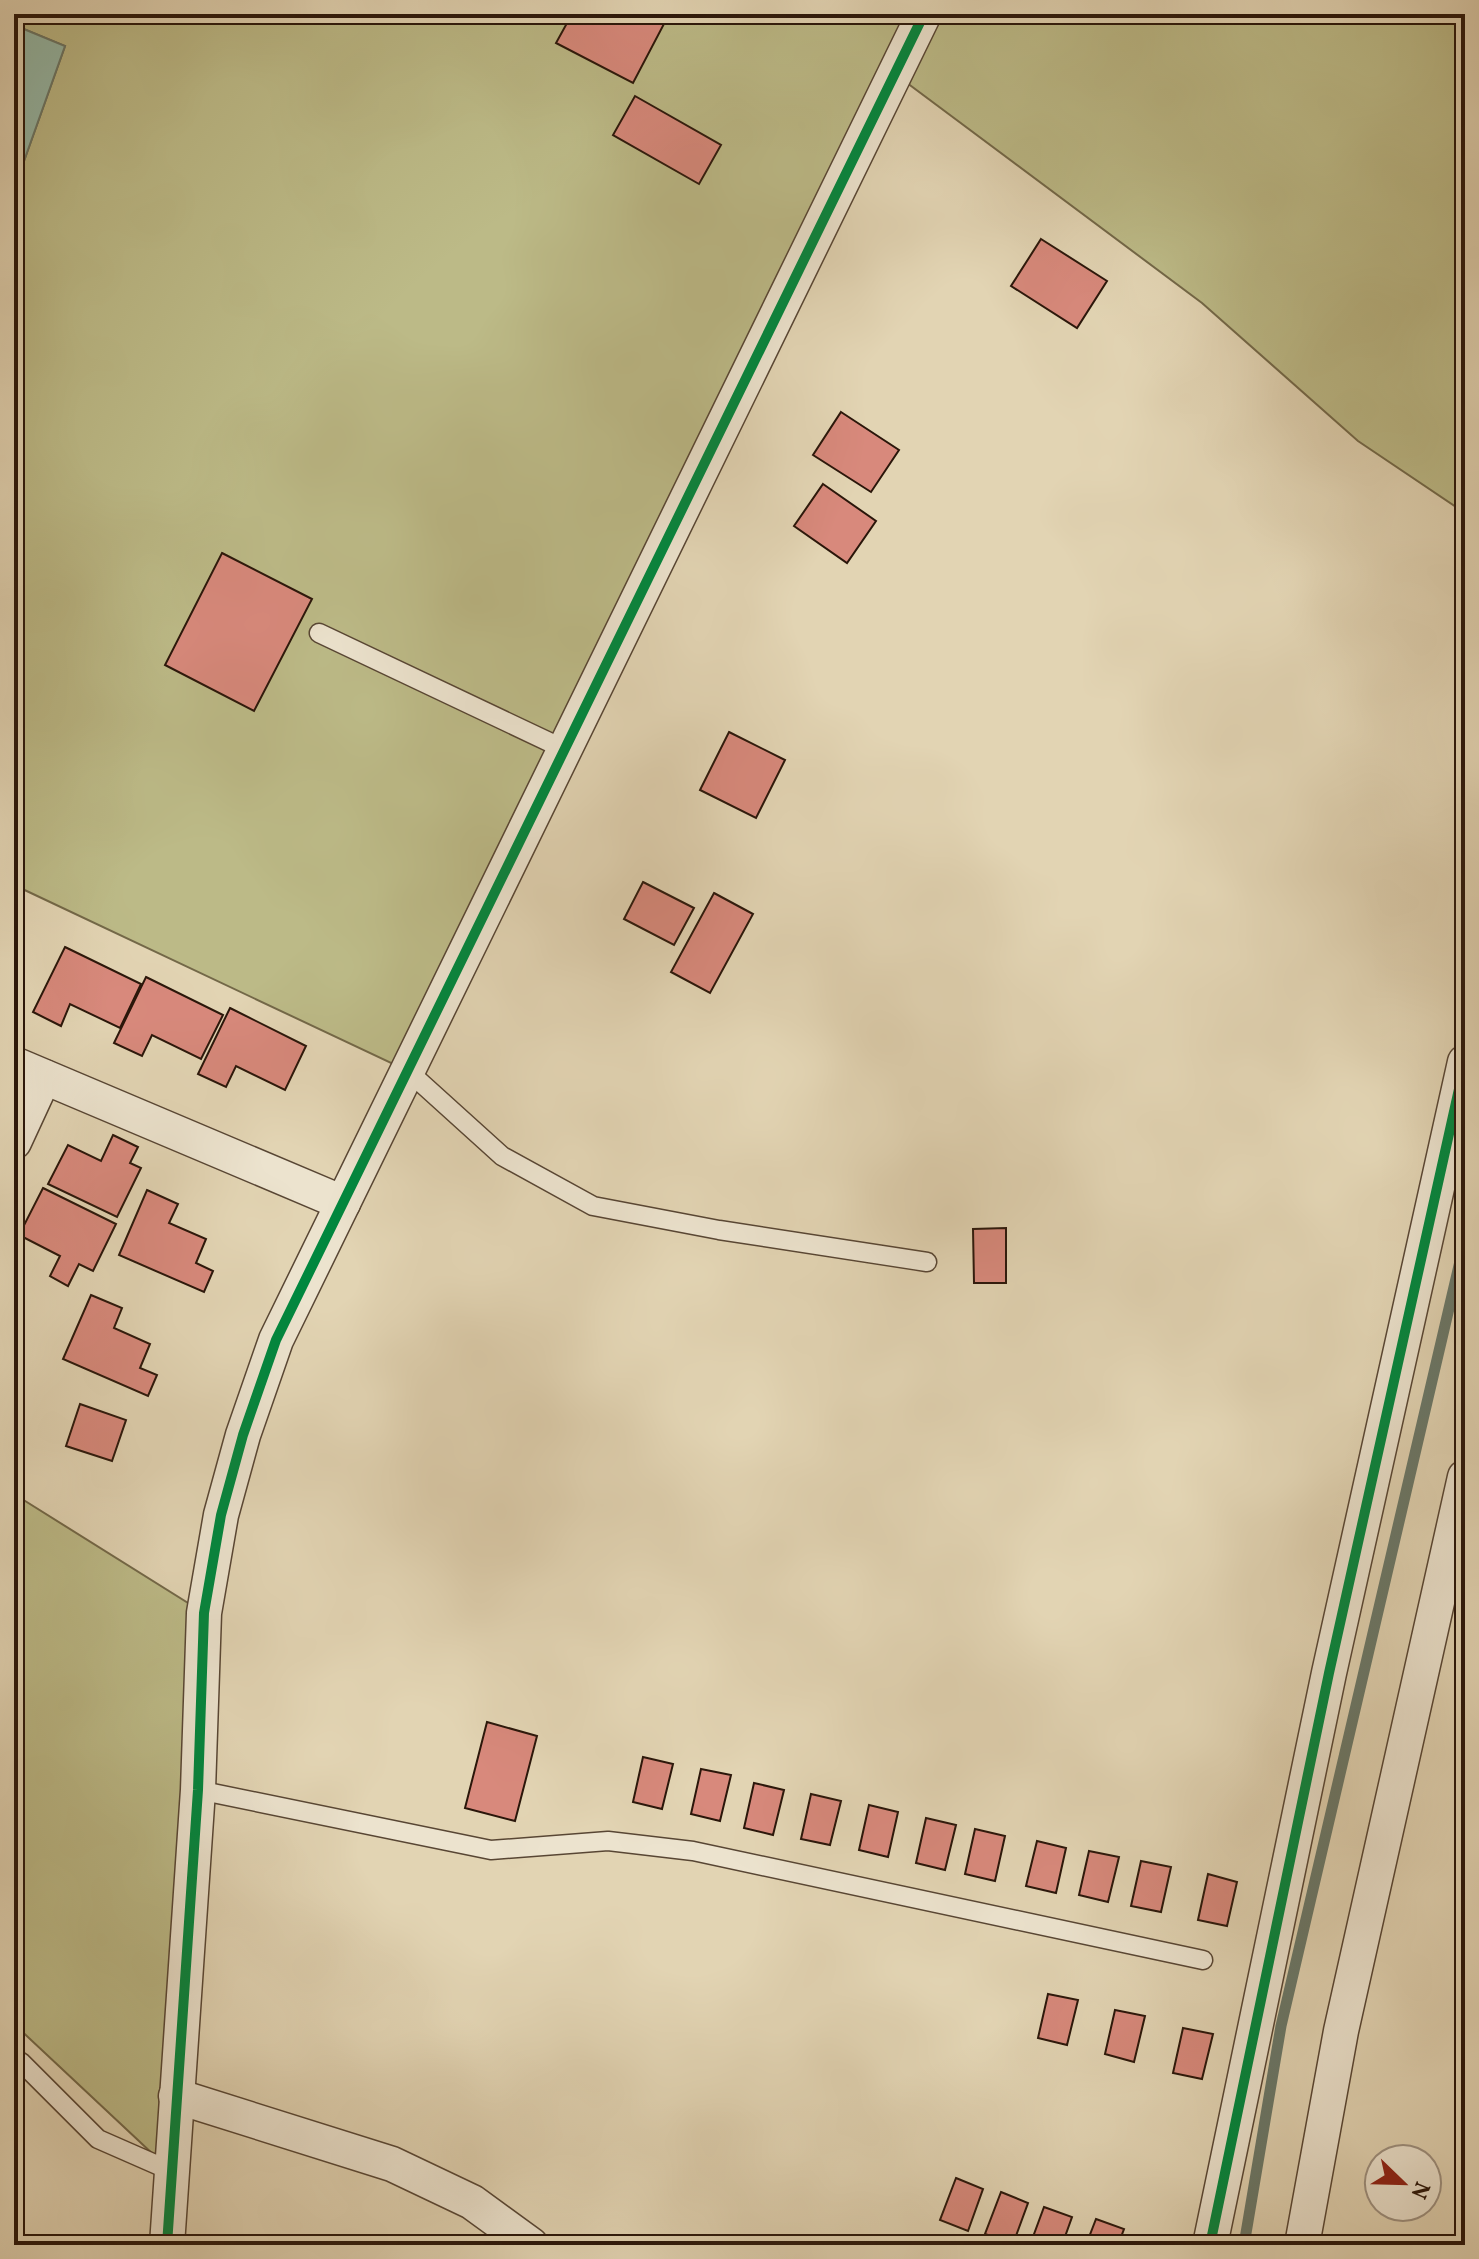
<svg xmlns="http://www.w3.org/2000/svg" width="1479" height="2259" viewBox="0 0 1479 2259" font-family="Vollkorn,serif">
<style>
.green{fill:#bcba87;stroke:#736848;stroke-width:2}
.water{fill:#95b9a8;stroke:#6a7869;stroke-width:2}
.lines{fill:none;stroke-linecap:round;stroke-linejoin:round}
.stream{stroke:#6a7869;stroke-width:11}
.building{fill:#d8897c;stroke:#2a160a;stroke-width:2}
.service-casing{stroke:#584634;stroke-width:21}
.minor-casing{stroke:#584634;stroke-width:37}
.service{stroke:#ece3ce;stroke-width:18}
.minor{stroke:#ece3ce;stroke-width:34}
.cycleway-casing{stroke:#ece3ce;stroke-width:15}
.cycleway{stroke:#00873e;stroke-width:10}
</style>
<rect width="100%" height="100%" fill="#e2d4b3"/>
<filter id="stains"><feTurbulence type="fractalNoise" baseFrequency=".0025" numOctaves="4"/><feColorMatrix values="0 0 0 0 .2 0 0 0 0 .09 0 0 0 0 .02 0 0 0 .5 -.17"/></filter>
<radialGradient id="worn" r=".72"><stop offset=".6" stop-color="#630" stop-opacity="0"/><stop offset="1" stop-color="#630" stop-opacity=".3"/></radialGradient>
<!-- green -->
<g class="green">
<polygon points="14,14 1465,14 1465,513 1358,441 1202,303 895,74 408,1071 14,885 14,189 65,46 14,25"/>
<polygon points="14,1494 204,1613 171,2171 14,2024"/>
</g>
<!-- water -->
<polygon class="water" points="14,25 65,46 14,189"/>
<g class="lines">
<!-- stream -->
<polyline class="stream" points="1244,2245 1281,2026 1465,1240"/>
</g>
<!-- building -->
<g class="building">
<polygon points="572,14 649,14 665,22 633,83 556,43"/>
<polygon points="635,96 721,145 699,184 613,135"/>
<polygon points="1041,239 1107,281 1077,328 1011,286"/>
<polygon points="841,412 899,450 871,492 813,455"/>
<polygon points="823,484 876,521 847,563 794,526"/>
<polygon points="222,553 312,599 254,711 165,665"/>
<polygon points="729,732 785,760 756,818 700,790"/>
<polygon points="643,882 694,908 674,945 624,919"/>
<polygon points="714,893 753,914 710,993 671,972"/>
<polygon points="65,947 141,984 120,1028 70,1004 61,1026 33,1012"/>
<polygon points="146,977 223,1015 201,1059 152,1035 142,1056 114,1043"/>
<polygon points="230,1008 306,1046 285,1090 236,1066 226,1087 198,1074"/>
<polygon points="113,1135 138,1147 130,1163 141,1168 117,1217 48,1184 68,1145 101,1161"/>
<polygon points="43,1188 116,1224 93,1271 79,1264 68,1286 50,1276 60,1256 19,1235"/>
<polygon points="147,1190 178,1204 169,1223 206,1239 196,1263 213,1271 204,1292 119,1255"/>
<polygon points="1006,1228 1006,1283 974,1283 973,1229"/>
<polygon points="91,1295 122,1308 114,1328 150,1344 140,1368 157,1375 148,1396 63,1359"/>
<polygon points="80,1404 126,1420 112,1461 66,1446"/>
<polygon points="487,1722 537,1736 515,1821 465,1808"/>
<polygon points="643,1757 673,1764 662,1809 633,1802"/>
<polygon points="701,1769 731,1775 720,1821 691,1814"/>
<polygon points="754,1783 784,1790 773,1835 744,1828"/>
<polygon points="811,1794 841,1801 830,1845 801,1839"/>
<polygon points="869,1805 898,1812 888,1857 859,1850"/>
<polygon points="926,1818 956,1825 945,1870 916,1863"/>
<polygon points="975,1829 1005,1836 995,1881 965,1874"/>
<polygon points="1037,1841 1066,1848 1056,1893 1026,1886"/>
<polygon points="1089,1851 1119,1857 1108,1902 1079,1895"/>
<polygon points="1141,1861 1171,1867 1161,1912 1131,1906"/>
<polygon points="1208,1874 1237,1882 1227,1926 1198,1920"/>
<polygon points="1048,1994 1078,2000 1067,2045 1038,2038"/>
<polygon points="1465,2000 1465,2041 1457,2039"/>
<polygon points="1115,2010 1145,2016 1134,2062 1105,2054"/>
<polygon points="1183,2028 1213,2034 1202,2079 1173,2073"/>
<polygon points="956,2178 983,2189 968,2231 940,2220"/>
<polygon points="1001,2192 1028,2203 1013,2244 985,2234"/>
<polygon points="1044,2207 1072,2217 1062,2245 1030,2245"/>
<polygon points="1096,2219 1124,2229 1118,2245 1086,2245"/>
</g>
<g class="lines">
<!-- service casing -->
<g class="service-casing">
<g id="service">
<polyline points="319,633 566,750"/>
<polyline points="408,1071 502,1156 593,1206 719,1230 927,1262"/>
<polyline points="198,1790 491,1850 608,1841 693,1851 1203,1960"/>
<polyline points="14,2069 21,2062 98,2139 171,2171"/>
</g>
</g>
<!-- minor casing -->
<g class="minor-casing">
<g id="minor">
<polyline points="14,1064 343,1203"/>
<polyline points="14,1142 44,1077"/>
<polyline points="176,2096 392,2164 472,2202 531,2245"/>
<polyline points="167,2245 198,1790 204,1613 221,1515 243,1435 276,1340 924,14"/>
<polyline points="1210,2245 1329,1673 1465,1062"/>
<polyline points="1302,2245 1341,2031 1465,1477"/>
</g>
</g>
<!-- service -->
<use href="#service" class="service"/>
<!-- minor -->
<use href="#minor" class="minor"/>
<!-- cycleway casing -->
<g class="cycleway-casing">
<g id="cycleway">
<polyline points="167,2245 198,1790 204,1613 221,1515 243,1435 276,1340 924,14"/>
<polyline points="1210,2245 1329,1673 1465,1062"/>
</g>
</g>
<!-- cycleway -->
<use href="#cycleway" class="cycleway"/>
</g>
<!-- margin -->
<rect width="1479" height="2259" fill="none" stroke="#e2d4b3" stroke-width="48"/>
<rect x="16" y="16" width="1447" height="2227" fill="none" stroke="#2a160a" stroke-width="4"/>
<rect x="24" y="24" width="1431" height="2211" fill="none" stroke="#2a160a" stroke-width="2"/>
<!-- north arrow -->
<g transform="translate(1403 2183) rotate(113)"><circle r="38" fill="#ece3ce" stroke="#9e9180" stroke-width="2"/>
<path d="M0-6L14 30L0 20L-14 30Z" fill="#8f2418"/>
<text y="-12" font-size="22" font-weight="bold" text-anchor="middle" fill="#2a160a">N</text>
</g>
<rect width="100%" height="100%" filter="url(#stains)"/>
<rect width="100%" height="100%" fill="url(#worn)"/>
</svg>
